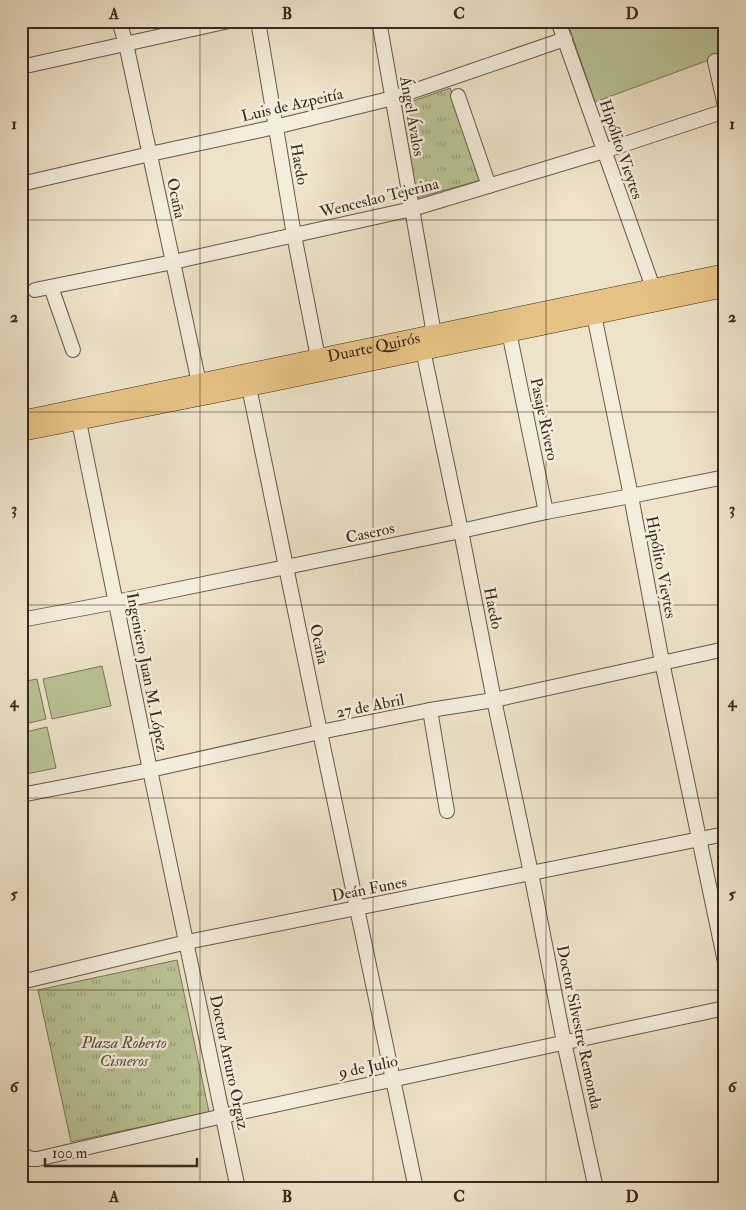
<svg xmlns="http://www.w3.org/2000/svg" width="746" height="1210" viewBox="0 0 746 1210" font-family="'IM FELL Double Pica',serif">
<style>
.grass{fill:url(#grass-tufts);stroke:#7a7658}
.pitch{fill:#b9c395;stroke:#7a7658}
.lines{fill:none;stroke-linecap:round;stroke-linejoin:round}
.minor-casing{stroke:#685747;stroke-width:16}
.major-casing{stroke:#3b281c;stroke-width:19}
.minor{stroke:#f3eddc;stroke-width:14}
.major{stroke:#e6c284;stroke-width:18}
.grid{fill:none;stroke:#3b281c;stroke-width:1;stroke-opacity:0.55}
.labels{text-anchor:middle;stroke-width:5;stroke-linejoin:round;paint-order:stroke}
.street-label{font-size:16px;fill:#3b281c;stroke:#f3eddc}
.park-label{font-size:16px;font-style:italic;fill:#5a4f3a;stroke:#f3eddc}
.neatline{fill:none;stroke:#3b281c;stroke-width:2}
.grid-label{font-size:16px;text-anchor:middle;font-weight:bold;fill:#3b281c}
</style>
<defs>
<pattern id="grass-tufts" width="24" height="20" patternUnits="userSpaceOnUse" patternTransform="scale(1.25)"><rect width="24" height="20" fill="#b9c395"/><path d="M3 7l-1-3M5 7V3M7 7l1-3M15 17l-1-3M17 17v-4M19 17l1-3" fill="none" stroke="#989e79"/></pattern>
</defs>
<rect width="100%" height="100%" fill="#ede3c9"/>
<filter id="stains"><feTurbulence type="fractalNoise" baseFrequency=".004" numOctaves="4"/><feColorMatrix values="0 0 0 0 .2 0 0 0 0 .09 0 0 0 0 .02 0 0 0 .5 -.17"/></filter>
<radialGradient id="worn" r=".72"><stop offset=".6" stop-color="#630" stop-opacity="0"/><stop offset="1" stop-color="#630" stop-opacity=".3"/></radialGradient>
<!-- grass -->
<g class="grass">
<polygon points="450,88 484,179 417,198 399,106"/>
<polygon points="177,960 209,1112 71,1142 38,990"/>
</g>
<!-- pitch -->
<g class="pitch">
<polygon points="567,21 725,21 725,54 595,102"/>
<polygon points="102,666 111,706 52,719 43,679"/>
<polygon points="37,679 46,719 21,725 21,682"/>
<polygon points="47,727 56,768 21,775 21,733"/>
</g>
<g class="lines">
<!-- minor casing -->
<g class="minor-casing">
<g id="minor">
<polyline points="119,21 126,44 199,383"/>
<polyline points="258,21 294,235 320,368"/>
<polyline points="379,21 434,334"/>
<polyline points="558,21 656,296"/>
<polyline points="715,61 725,106"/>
<polyline points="21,67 229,21"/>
<polyline points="458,96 489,186"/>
<polyline points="21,184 150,154 275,127 393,98 565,39"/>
<polyline points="51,287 73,350"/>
<polyline points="35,290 173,262 412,209 604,151 725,111"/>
<polyline points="591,307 594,315 631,496 662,662 725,962"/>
<polyline points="509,332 546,512"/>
<polyline points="423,350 461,531 494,700 531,873 564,1042 596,1189"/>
<polyline points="249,387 320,732 416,1189"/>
<polyline points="77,412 150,770 238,1189"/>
<polyline points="21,620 116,602 461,531 546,512 631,496 725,477"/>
<polyline points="430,710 447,811"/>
<polyline points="21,795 150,770 320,732 430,710 494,700 725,649"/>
<polyline points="21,982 187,942 725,834"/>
<polyline points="21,1154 31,1159 37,1159 223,1116 725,1008"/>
</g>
</g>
<!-- major casing -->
<g class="major-casing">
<g id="major">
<path id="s1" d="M21,420L725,273"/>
<polyline points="27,431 249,387 725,288"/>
</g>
</g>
<!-- minor -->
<use href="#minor" class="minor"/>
<!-- major -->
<use href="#major" class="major"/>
</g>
<!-- grid -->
<path class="grid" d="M200,21V1189M373,21V1189M546,21V1189M21,220H725M21,412H725M21,605H725M21,798H725M21,990H725"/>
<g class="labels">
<!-- street labels -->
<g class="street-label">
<text transform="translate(292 104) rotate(-13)" y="6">Luis de Azpeitía</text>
<text transform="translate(413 116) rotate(80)" y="6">Ángel Ávalos</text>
<text transform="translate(622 149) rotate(71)" y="6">Hipólito Vieytes</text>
<text transform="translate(300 164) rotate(80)" y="6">Haedo</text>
<text transform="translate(379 197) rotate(-14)" y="6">Wenceslao Tejerina</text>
<text transform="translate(177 198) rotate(78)" y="6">Ocaña</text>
<text dy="6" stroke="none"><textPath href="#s1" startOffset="360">Duarte Quirós</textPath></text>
<text transform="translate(545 419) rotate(78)" y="6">Pasaje Rivero</text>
<text transform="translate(370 532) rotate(-12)" y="6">Caseros</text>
<text transform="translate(662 567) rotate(79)" y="6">Hipólito Vieytes</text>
<text transform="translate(494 608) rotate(79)" y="6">Haedo</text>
<text transform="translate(320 644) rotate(78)" y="6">Ocaña</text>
<text transform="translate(148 672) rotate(79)" y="6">Ingeniero Juan M. López</text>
<text transform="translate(370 705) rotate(-11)" y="6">27 de Abril</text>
<text transform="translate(369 888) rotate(-11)" y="6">Deán Funes</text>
<text transform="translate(580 1027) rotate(78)" y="6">Doctor Silvestre Remonda</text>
<text transform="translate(230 1062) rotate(78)" y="6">Doctor Arturo Orgaz</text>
<text transform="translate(368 1066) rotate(-12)" y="6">9 de Julio</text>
</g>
<!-- park labels -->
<g class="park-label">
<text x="124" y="1048">Plaza Roberto<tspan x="124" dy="18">Cisneros</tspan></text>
</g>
</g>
<!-- margin -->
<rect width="746" height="1210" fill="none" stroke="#ede3c9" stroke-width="55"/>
<!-- scale -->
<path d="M45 1158v8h152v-8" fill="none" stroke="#3b281c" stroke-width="2.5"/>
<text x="52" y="1158" font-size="15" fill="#3b281c" stroke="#f3eddc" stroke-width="4" paint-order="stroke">100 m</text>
<rect x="28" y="28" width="690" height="1154" class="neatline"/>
<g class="grid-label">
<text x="114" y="19">A</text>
<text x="287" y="19">B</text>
<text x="459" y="19">C</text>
<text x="632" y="19">D</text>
<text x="14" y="129">1</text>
<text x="732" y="129">1</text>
<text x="14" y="322">2</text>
<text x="732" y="322">2</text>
<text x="14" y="514">3</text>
<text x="732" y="514">3</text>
<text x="14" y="707">4</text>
<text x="732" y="707">4</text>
<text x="14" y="899">5</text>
<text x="732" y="899">5</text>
<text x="14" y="1092">6</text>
<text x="732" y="1092">6</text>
<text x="114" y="1202">A</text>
<text x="287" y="1202">B</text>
<text x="459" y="1202">C</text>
<text x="632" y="1202">D</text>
</g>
<rect width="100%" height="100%" filter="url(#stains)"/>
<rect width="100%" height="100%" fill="url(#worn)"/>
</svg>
